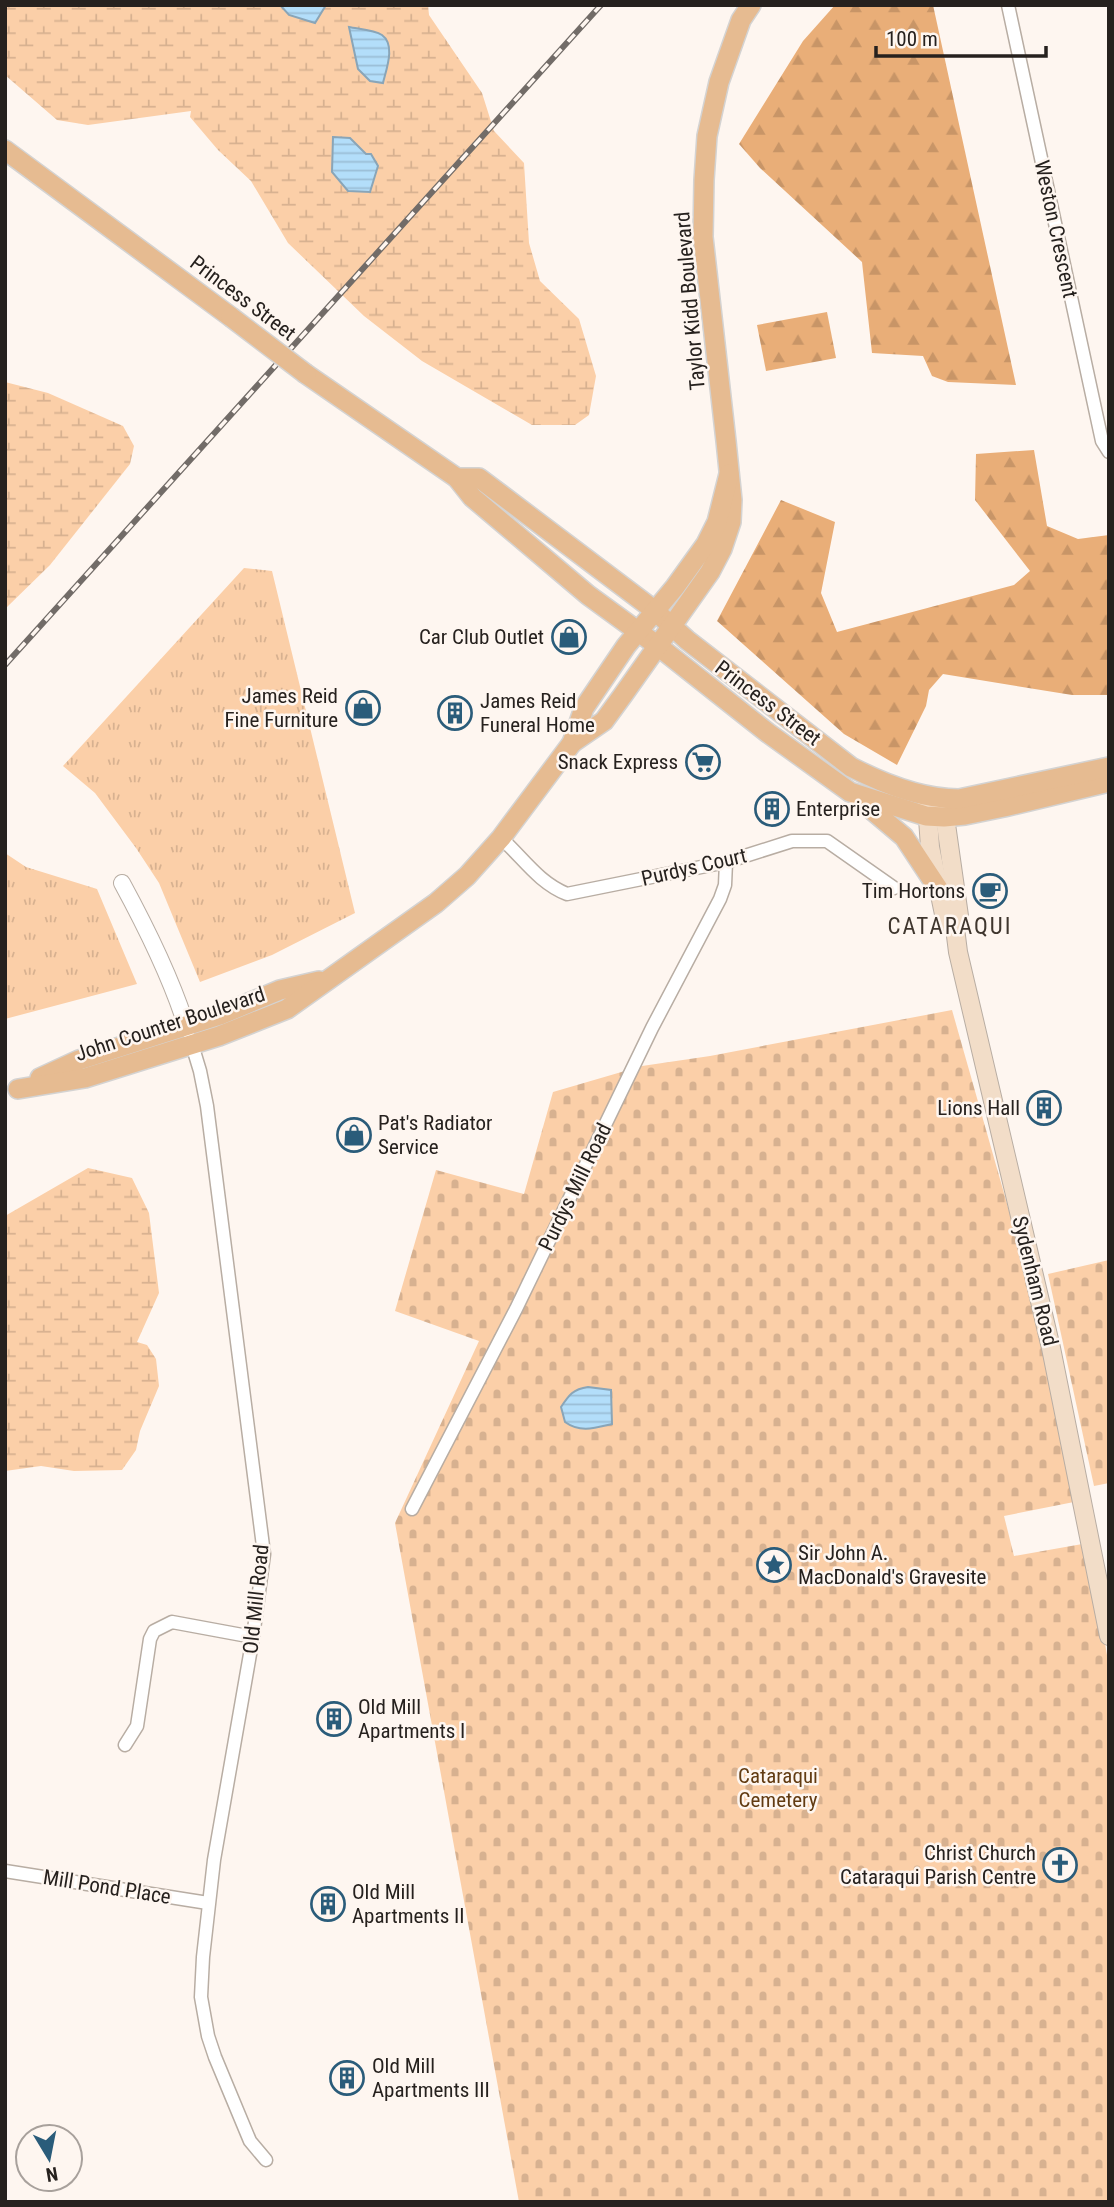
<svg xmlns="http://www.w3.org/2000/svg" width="1114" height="2207" viewBox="0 0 1114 2207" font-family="'Roboto Condensed',sans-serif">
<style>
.grass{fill:url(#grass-tufts)}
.forest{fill:url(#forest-firs)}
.wetland{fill:url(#wetland-marsh)}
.cemetery{fill:url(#cemetery-stones)}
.water{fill:url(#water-rules);stroke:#89a5b8;stroke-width:2}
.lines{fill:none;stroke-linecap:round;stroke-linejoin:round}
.minor-casing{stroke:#b8ada3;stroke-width:15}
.tertiary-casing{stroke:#b8ada3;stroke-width:18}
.secondary-casing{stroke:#b8ada3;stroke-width:20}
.primary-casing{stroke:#d4d3d2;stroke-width:22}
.minor{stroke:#fff;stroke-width:12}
.tertiary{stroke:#fff;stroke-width:16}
.secondary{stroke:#f2ddc8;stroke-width:18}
.primary{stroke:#e6bb91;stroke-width:19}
.rail-casing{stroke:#726c68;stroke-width:6}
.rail{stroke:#fef6f0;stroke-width:3.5;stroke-dasharray:10;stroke-linecap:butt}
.primary-bridge-casing{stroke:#d4d3d2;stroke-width:22;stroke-linecap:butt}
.primary-bridge{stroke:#e6bb91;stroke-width:19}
.labels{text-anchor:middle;stroke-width:5;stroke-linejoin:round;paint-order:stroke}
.street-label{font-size:21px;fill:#26211e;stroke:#fef6f0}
.poi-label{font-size:21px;fill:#26211e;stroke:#fef6f0;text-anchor:start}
.park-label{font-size:21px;fill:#623b11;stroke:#fef6f0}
.neighbourhood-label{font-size:23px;letter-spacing:2px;fill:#3f362e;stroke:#fef6f0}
</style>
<defs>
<pattern id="grass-tufts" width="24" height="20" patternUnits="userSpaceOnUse" patternTransform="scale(1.75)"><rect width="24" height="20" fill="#fbcfa8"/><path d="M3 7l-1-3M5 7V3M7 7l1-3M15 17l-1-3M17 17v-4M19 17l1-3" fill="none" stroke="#d7b190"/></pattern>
<pattern id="forest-firs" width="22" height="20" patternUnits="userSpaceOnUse" patternTransform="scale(1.75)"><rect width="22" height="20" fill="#e9ae78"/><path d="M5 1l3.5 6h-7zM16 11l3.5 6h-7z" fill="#c89567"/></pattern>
<pattern id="wetland-marsh" width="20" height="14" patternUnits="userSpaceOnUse" patternTransform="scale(1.75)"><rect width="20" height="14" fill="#fbcfa8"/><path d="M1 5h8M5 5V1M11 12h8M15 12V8" fill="none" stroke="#d7b190"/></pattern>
<pattern id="cemetery-stones" width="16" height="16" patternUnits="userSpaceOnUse" patternTransform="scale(1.75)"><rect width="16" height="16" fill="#fbcfa8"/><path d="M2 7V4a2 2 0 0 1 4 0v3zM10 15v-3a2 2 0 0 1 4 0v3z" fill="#d7b190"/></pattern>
<pattern id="water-rules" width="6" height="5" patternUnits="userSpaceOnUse" patternTransform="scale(1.75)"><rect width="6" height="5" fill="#b3defa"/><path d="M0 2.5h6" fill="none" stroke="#9abed6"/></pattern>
</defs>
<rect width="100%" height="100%" fill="#fef6f0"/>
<!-- grass -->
<g class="grass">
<polygon points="244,568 272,571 355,913 272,955 200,982 159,883 136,848 95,793 63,766"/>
<polygon points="5,853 26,867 97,889 137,984 5,1019"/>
</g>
<!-- forest -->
<g class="forest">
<polygon points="835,5 933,5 1016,385 948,382 932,376 923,356 872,353 862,262 760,168 739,144 803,41"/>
<polygon points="827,312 836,358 766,371 757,325"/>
<polygon points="1034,450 1047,526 1078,539 1109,535 1109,695 1072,695 943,674 929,690 926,706 897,765 844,734 717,621 781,500 835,522 821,593 837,632 1014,585 1030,571 975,500 976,454"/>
</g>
<!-- wetland -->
<g class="wetland">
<polygon points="5,5 428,5 429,15 482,93 494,131 524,163 529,243 540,281 579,319 596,376 589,415 575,425 532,425 422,361 364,316 288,243 251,181 218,150 190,117 191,111 88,125 57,120 5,75"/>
<polygon points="5,382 48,393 123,426 134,446 130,464 50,565 5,609"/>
<polygon points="88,1168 132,1178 149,1213 159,1293 137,1342 147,1345 156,1359 159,1386 140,1431 136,1450 122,1470 74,1471 41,1466 5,1471 5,1216"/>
</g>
<!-- cemetery -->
<g class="cemetery">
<polygon points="952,1010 1046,1341 1079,1501 1004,1516 1014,1556 1088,1543 1109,1667 1109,2202 519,2202 395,1523 479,1341 395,1311 436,1170 524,1194 553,1092 642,1066 710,1056"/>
<polygon points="1109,1260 1109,1483 1094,1486 1048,1274"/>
</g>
<!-- water -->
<g class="water">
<polygon points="280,5 326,5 315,23 289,15"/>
<path d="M349,27C358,29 374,30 382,35C396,45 386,70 383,83L370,81L358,69Z"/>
<polygon points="333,137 350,138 366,154 371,154 378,166 370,192 348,191 332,172"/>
<path d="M588,1387L611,1390L612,1424C595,1428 580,1433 565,1422L561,1407C569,1395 573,1389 588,1387Z"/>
</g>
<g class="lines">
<!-- minor casing -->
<g class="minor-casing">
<g id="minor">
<polyline points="1008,5 1102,441 1109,452"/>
<path d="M501,838C523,858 539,883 567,894L726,862L792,841H827L894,888"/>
<polyline points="190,1038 200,1071 207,1106 264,1554 253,1637 214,1860 203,1957 201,1997 208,2036 215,2057 250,2141 266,2160"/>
<polyline points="412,1509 516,1309 652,1028 720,899 725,885 726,862"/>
<polyline points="125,1745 137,1726 150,1639 154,1631 172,1622 253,1637"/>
<polyline points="5,1871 208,1903"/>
</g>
</g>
<!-- tertiary casing -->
<g class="tertiary-casing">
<path id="tertiary" d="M122,883C147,929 170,975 186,1025"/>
</g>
<!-- secondary casing -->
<g class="secondary-casing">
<g id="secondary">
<polyline points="943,803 959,916 955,928 958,952 1051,1348 1109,1636"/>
<polyline points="927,804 930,847 945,919 955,928"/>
</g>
</g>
<!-- primary casing -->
<g class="primary-casing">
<g id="primary">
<polyline points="5,150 231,317"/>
<polyline points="306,374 457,478 472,497 588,595 658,646 768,733 850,792 926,816 944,817 965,815 1004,807 1109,782"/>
<path d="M457,478H479L654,610L687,640L851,767C884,784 922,799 959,799L1109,767"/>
<polyline points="572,743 604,721 623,695 710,572 722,549 731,522 732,500 726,441 703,237 704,180 707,136 719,82 741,20 751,5"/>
<polyline points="859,799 904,837 939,890"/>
<polyline points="40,1078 79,1060 220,1015 280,990 319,981"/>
<polyline points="18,1089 85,1078 219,1036 287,1009 436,903 467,876 501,838 572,743 584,708 626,646 675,587 706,544 717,522 729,474"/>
</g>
</g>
<!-- minor -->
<use href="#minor" class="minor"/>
<!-- tertiary -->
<use href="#tertiary" class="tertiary"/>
<!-- secondary -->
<use href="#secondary" class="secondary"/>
<!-- primary -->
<use href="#primary" class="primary"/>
<!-- rail casing -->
<g class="rail-casing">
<polyline id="rail" points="5,665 601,5"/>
</g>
<!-- rail -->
<use href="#rail" class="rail"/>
<!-- primary-bridge casing -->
<g class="primary-bridge-casing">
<polyline id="primary-bridge" points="231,317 306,374"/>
</g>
<!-- primary-bridge -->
<use href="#primary-bridge" class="primary-bridge"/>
</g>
<!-- icons -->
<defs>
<g id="shop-ring" transform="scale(1.75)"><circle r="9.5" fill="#fef6f0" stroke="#2a5c7a" stroke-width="1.5"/><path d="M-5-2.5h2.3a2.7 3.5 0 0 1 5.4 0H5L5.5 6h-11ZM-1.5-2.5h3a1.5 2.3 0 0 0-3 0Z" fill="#2a5c7a"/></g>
<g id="building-ring" transform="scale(1.75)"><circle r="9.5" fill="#fef6f0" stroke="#2a5c7a" stroke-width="1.5"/><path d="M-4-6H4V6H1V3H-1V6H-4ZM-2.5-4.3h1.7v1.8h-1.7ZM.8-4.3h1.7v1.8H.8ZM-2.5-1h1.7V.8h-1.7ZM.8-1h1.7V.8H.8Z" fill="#2a5c7a"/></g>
<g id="supermarket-ring" transform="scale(1.75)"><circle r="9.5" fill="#fef6f0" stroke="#2a5c7a" stroke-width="1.5"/><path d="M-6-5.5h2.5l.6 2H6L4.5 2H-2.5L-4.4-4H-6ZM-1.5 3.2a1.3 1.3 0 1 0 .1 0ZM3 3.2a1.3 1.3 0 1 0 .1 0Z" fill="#2a5c7a"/></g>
<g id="cafe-ring" transform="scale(1.75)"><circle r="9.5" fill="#fef6f0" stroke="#2a5c7a" stroke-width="1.5"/><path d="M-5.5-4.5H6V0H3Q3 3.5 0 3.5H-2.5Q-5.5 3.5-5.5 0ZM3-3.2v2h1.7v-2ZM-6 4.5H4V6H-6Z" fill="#2a5c7a"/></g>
<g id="sight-ring" transform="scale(1.75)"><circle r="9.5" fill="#fef6f0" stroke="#2a5c7a" stroke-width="1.5"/><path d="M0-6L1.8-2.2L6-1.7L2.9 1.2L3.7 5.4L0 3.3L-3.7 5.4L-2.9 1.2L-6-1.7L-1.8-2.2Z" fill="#2a5c7a"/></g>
<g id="church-ring" transform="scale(1.75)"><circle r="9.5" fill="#fef6f0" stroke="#2a5c7a" stroke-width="1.5"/><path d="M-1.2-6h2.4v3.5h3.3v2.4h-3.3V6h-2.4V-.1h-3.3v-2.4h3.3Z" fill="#2a5c7a"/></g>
</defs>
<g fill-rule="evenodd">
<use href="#shop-ring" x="569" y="637"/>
<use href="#shop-ring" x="363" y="708"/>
<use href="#building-ring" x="455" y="713"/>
<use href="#supermarket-ring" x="703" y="762"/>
<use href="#building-ring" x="772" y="809"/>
<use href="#cafe-ring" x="990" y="891"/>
<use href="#building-ring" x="1044" y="1108"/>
<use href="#shop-ring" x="354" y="1135"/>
<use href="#sight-ring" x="774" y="1565"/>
<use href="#building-ring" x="334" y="1719"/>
<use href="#church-ring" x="1060" y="1865"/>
<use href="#building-ring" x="328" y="1904"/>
<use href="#building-ring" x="347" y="2078"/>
</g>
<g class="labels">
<!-- street labels -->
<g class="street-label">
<text transform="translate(1056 229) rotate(78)" y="7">Weston Crescent</text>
<text transform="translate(243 298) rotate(37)" y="7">Princess Street</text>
<text transform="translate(690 301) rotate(-95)" y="7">Taylor Kidd Boulevard</text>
<text transform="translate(768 703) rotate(37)" y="7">Princess Street</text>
<text transform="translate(694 867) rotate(-13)" y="7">Purdys Court</text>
<text transform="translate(170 1024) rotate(-18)" y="7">John Counter Boulevard</text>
<text transform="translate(575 1187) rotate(-64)" y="7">Purdys Mill Road</text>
<text transform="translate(1035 1281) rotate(76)" y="7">Sydenham Road</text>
<text transform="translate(256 1599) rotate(-84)" y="7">Old Mill Road</text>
<text transform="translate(107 1887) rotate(9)" y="7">Mill Pond Place</text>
</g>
<!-- poi labels -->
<g class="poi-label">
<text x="544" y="644" text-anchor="end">Car Club Outlet</text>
<text x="338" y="703" text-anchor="end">James Reid<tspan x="338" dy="24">Fine Furniture</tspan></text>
<text x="480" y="708">James Reid<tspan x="480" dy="24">Funeral Home</tspan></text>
<text x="678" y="769" text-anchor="end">Snack Express</text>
<text x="796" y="816">Enterprise</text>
<text x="965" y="898" text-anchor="end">Tim Hortons</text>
<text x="1020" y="1115" text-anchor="end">Lions Hall</text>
<text x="378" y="1130">Pat's Radiator<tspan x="378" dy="24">Service</tspan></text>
<text x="798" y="1560">Sir John A.<tspan x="798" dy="24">MacDonald's Gravesite</tspan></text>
<text x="358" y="1714">Old Mill<tspan x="358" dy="24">Apartments I</tspan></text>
<text x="1036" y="1860" text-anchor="end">Christ Church<tspan x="1036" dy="24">Cataraqui Parish Centre</tspan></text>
<text x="352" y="1899">Old Mill<tspan x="352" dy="24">Apartments II</tspan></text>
<text x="372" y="2073">Old Mill<tspan x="372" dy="24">Apartments III</tspan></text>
</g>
<!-- park labels -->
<g class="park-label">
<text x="778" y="1783">Cataraqui<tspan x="778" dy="24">Cemetery</tspan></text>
</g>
<!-- neighbourhood labels -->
<g class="neighbourhood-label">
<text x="950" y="934">CATARAQUI</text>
</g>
</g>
<!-- border -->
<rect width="1114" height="2207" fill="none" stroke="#26211e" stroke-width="14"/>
<!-- north arrow -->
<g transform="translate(49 2158) rotate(170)"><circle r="33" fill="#fef6f0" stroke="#a8a19c" stroke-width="2"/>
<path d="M0-5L12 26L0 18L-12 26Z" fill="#2a5c7a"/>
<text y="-10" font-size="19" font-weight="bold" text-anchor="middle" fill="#26211e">N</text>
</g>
<!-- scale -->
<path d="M876 46v10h170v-10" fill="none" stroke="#26211e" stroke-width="3.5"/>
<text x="886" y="46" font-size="21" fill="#26211e" stroke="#fef6f0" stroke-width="5" paint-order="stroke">100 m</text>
</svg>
